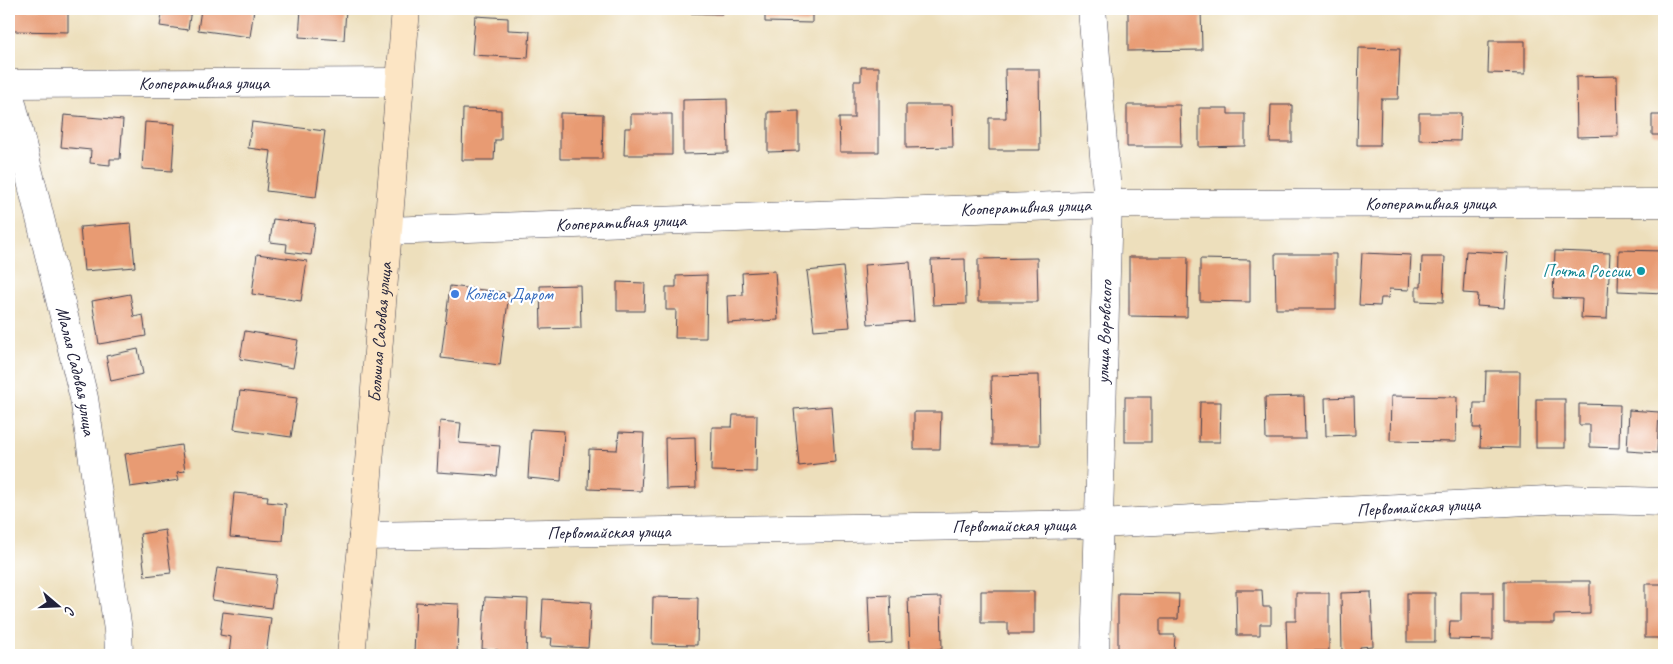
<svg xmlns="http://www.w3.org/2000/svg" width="1673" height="664" viewBox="0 0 1673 664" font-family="Caveat,sans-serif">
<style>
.building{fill:#e89b73}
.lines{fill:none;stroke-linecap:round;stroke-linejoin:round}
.street-casing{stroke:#403e4e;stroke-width:29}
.secondary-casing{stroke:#403e4e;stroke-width:29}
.street{stroke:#fff;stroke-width:28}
.secondary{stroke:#fce5c4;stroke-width:28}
.culture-dot{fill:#0f9aa8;stroke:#fff;stroke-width:2}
.shop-dot{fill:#3f7fe0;stroke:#fff;stroke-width:2}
.labels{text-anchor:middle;stroke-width:4.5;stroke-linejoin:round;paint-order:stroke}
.street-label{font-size:18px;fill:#22223b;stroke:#fff}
.culture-label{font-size:18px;fill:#0d838f;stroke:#fff;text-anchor:end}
.shop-label{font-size:18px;fill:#366cbe;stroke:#fff;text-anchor:start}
</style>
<rect width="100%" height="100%" fill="#fff"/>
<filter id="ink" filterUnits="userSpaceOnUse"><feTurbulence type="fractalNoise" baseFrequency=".02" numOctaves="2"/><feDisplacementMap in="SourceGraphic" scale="10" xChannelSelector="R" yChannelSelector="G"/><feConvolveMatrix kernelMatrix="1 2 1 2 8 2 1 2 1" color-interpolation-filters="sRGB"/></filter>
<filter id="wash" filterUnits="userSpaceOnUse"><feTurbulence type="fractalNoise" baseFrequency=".0096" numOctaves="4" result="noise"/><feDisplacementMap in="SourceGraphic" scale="20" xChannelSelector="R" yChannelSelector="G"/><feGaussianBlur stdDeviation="1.12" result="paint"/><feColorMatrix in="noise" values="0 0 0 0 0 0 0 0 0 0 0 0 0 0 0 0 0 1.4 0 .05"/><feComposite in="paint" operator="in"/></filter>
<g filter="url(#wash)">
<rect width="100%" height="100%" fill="#eddfbc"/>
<g id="blocks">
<!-- building -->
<g class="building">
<polygon points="14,9 68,9 68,32 13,31"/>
<polygon points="163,9 191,9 188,30 160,26"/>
<polygon points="201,9 254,9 250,37 198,30"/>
<polygon points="301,9 346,9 344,40 299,37"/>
<polygon points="672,9 722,9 722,14 672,13"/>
<polygon points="765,9 812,9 812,23 765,22"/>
<polygon points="1201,9 1202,50 1128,51 1128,10"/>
<polygon points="475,16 508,18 508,30 530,31 528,58 472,55"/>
<polygon points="1489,41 1525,41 1525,74 1488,73"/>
<polygon points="1359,48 1400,49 1398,99 1381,99 1380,145 1357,145"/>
<polygon points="861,67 879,67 879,152 840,152 839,118 854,118 854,81 861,81"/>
<polygon points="1005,69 1039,69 1040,150 989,150 989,118 1006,118"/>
<polygon points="1617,76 1618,136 1577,137 1576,77"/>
<polygon points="727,99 728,153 683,154 683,100"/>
<polygon points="1661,104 1664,104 1664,135 1652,135 1652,115 1661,115"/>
<polygon points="906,105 952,105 953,147 906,148"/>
<polygon points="1127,105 1180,105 1181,147 1127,147"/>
<polygon points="1271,105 1292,105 1292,142 1270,142"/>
<polygon points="1199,108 1228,108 1228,114 1245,114 1245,146 1199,147"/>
<polygon points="463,109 501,110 501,140 495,140 494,160 462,160"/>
<polygon points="799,111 799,151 768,152 768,112"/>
<polygon points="560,113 603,114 602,159 560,159"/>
<polygon points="1419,113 1461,113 1460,141 1419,140"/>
<polygon points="631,114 672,114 672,155 624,155 625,128 631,128"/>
<polygon points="64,115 123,120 120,159 110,159 110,165 90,163 91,150 61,147"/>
<polygon points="145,122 175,124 172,171 142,169"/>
<polygon points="252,122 325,131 316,197 266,191 271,151 248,148"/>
<polygon points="273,219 315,224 311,255 286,252 287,244 270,242"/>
<polygon points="131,223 135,267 84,271 80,227"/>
<polygon points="1619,250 1664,251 1664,293 1618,291"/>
<polygon points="1466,251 1508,253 1504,308 1477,306 1478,294 1463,293"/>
<polygon points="1555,251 1610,253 1607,319 1581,318 1582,299 1553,298"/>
<polygon points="1362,253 1411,255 1409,290 1389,289 1388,298 1381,298 1380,306 1359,305"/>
<polygon points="257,254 307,261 301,301 252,294"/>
<polygon points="1275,254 1336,254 1336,309 1276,309"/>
<polygon points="1129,257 1188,257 1187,317 1129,316"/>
<polygon points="1422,257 1445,257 1443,302 1416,301 1416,287 1421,287"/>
<polygon points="1037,258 1038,302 978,302 978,259"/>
<polygon points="965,259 966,304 933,305 931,260"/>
<polygon points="1200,259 1250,260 1250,302 1200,301"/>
<polygon points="910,262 914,321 868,324 864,265"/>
<polygon points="843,267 850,327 814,330 807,271"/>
<polygon points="775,271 778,320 728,323 727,296 743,295 742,273"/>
<polygon points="707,275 706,338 675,338 676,310 666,310 666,287 676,287 676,276"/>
<polygon points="617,282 645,283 644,311 617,311"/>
<polygon points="580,285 581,328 541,329 540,286"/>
<polygon points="450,286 509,293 500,365 441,358"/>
<polygon points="130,294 134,317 143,315 146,336 99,344 92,301"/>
<polygon points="245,331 298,340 293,368 240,359"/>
<polygon points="138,349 143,374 111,381 106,356"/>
<polygon points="1486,371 1520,371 1519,448 1480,447 1481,428 1473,428 1474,403 1485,403"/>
<polygon points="1039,375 1040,445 992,445 991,376"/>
<polygon points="240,391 297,398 291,437 234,429"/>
<polygon points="1304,396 1305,439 1266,439 1265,397"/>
<polygon points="1391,396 1457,397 1456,442 1390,441"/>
<rect x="1125" y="397" width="26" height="45"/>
<polygon points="1354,397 1355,435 1326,436 1325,398"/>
<rect x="1536" y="399" width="29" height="49"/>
<polygon points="1200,402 1221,402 1220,442 1199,442"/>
<polygon points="1579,404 1620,405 1619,448 1590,447 1590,425 1579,425"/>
<polygon points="831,406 835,462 799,466 794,409"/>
<polygon points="1629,410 1659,412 1657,453 1627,451"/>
<polygon points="914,412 941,412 940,449 914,449"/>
<polygon points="733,415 757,415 756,472 711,471 712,427 732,427"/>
<polygon points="440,421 461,423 459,443 500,446 497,476 437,472"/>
<polygon points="531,429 564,431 561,481 528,478"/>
<polygon points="619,432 644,433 641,491 588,489 589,449 617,450"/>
<polygon points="695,437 696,488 666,489 665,438"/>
<polygon points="181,445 185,471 177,472 179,480 130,487 125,454"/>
<polygon points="234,493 268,496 267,502 286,504 283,541 230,537"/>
<polygon points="165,530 171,573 145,576 140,534"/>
<polygon points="217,568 276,575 271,608 212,600"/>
<polygon points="1504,581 1590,581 1590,614 1554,615 1554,623 1504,623"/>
<rect x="1645" y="584" width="19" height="54"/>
<polygon points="1236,590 1262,590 1263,607 1271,607 1271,624 1260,624 1260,635 1237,635"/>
<polygon points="981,591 1034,591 1034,634 1008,634 1008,623 981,623"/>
<polygon points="1371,592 1373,646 1360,647 1360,652 1342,652 1341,593"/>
<polygon points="1461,592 1493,592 1493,640 1449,639 1450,621 1461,621"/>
<polygon points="1118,593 1179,594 1178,619 1160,619 1160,635 1175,635 1174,655 1136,655 1136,653 1118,653"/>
<polygon points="1296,593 1329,593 1329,651 1287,651 1286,621 1296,621"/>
<rect x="1407" y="593" width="28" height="49"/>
<polygon points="890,595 892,643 870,644 868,596"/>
<polygon points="485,597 528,599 526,655 498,655 498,650 482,649"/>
<polygon points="653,597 698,598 697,645 652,644"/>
<polygon points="941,597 942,649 910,650 908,598"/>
<polygon points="543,599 591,602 588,648 551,646 552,638 541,638"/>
<polygon points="416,602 459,604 457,655 414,655"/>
<polygon points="223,612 271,618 266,655 229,655 231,637 220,635"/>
<polygon points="1000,651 1036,653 1035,655 1000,655"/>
</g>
</g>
</g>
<g filter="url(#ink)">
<use href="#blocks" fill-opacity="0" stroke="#403e4e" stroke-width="1"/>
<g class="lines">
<!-- street casing -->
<g class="street-casing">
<g id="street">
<polyline points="1092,9 1108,204 1095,655"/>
<path id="s1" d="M9,84L399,82"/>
<path id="s2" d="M9,91L84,398L118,630L119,655"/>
<path id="s3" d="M387,231L1108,204L1664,203"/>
<path id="s4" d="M363,536L1099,524L1566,499L1664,502"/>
</g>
</g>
<!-- secondary casing -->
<g class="secondary-casing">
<g id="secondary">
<path id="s5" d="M351,655L363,536L406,9"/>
</g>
</g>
<!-- street -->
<use href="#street" class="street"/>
<!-- secondary -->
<use href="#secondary" class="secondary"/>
</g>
</g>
<!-- markers -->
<circle class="culture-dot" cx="1641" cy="271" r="5"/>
<circle class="shop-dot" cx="455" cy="294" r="5"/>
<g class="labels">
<!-- street labels -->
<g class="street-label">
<text dy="6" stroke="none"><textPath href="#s1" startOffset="195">Кооперативная улица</textPath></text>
<text dy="6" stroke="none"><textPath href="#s3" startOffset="1044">Кооперативная улица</textPath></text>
<text dy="6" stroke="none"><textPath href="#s3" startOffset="639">Кооперативная улица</textPath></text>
<text dy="6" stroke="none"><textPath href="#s3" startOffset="234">Кооперативная улица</textPath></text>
<text dy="6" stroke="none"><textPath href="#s5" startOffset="324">Большая Садовая улица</textPath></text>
<text transform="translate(1104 332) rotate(-88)" y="6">улица Воровского</text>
<text dy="6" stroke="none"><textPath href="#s2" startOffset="288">Малая Садовая улица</textPath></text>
<text dy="6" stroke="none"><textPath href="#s4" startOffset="1056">Первомайская улица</textPath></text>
<text dy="6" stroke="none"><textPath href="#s4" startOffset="651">Первомайская улица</textPath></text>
<text dy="6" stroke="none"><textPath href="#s4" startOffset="246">Первомайская улица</textPath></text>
</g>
<!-- culture labels -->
<g class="culture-label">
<text x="1631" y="277">Почта России</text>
</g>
<!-- shop labels -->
<g class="shop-label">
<text x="465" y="300">Колёса Даром</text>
</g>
</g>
<!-- margin -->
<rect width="1673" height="664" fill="none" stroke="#fff" stroke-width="30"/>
<!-- north arrow -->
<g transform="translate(58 606) rotate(109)" stroke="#ffffff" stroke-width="4" paint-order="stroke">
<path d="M0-4L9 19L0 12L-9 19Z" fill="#22223b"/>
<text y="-8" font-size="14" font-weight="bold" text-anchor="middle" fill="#22223b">С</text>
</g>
</svg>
